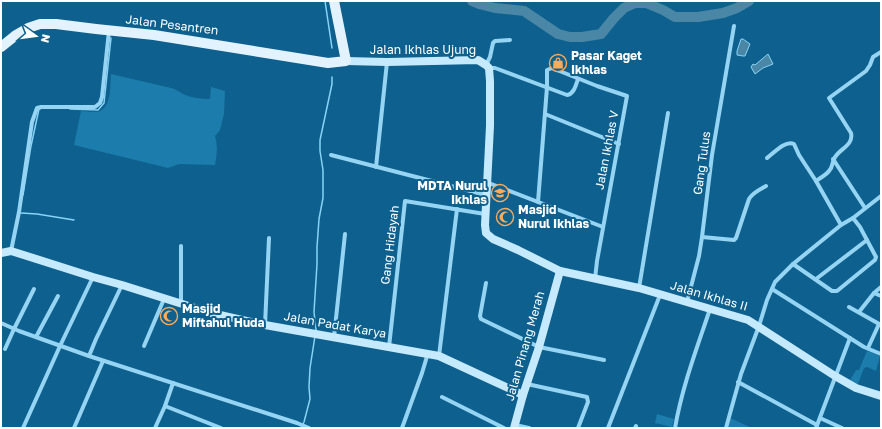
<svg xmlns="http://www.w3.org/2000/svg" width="882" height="429" viewBox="0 0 882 429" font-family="'Golos Text',sans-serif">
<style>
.green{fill:#1c7cac}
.water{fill:#4a87a7;stroke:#87d3f7}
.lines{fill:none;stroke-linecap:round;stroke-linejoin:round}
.stream{stroke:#87d3f7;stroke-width:1.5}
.river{stroke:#4a87a7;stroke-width:10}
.street{stroke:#96d4f3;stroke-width:4}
.secondary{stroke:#c5e9fd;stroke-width:8}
.primary{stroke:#e2f3ff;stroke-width:10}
.labels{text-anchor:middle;stroke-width:4;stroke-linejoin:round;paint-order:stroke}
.street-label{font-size:12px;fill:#fff;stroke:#0e618e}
.poi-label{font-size:12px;font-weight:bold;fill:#fff;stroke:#0e618e;text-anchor:start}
</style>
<rect width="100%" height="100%" fill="#0e618e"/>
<!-- green -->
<g class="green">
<path d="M111,74L171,88C176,89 179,92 183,94C191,98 202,99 210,99L211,87L225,91L224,114L220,130L215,136C218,146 217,154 215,165L179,164L168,168L74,145L81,111C86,111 95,113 100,111C112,106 110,84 111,74Z"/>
<polygon points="867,351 871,352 880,356 876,371 867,367 864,368 858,384 856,384 849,382 856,370 859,370"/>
<polygon points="657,414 674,419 672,427 655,423"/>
<polygon points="730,418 752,428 728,428"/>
</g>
<!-- water -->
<g class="water">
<polygon points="741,39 743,39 750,44 745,56 743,56 737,55 737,51"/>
<polygon points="768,54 773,64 763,68 755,74 751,67 753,64 755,65"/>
</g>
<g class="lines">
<!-- stream -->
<g class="stream">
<polyline points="325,1 332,48"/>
<polyline points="70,109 98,110 104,103 111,38"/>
<polyline points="23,195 31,146 39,109 40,109"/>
<polyline points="21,213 37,214 74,220"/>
<polyline points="316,330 314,312 317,264 317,247 319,219 323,198 323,170 320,151 320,140 332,84 332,77"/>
<polyline points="301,428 304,422 310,399 309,387 310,368 315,336"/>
</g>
<!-- river -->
<polyline class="river" points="472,1 479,4 495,8 524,11 558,34 570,37 582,37 601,34 614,18 624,8 635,3 646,3 663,10 675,17 698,17 723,13 737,8 749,1"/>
<!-- street -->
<g class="street">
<polyline points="486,65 490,57 493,43 495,41 510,40"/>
<path d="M489,68H495L567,95C574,94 576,85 578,79"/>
<polyline points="545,114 619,144"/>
<polyline points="331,155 486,195"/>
<path d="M767,158C774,153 785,140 794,144L799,155L816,181L841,225"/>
<polyline points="833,159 865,208"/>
<polyline points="376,167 387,62"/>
<path d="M816,181C820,178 826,175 829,171C833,167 832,163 834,159C838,149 854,146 851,133L829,98L866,71L870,65L873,57L881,52"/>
<polyline points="486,182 603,227"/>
<polyline points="538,202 547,87 547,70 552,68 597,86 627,96 597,261 595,279"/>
<path d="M702,237L734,240L736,238L749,199C753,192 759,190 766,186"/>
<polyline points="181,246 181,304"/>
<polyline points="11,251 19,212 32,122 37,108 41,107 95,107 100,103 102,97 109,31"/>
<polyline points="793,264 832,291 837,291 875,260 876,257 860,227 853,218"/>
<polyline points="816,279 867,240"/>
<polyline points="486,283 480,316 481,319 539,347 604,360"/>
<polyline points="639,288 668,113"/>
<polyline points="772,289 864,347 881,354"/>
<polyline points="874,293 881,296"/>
<polyline points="687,302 699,256 702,237 712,155 734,26"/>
<polyline points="849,307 881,325"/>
<polyline points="859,312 874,293 881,287"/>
<polyline points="1,323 19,331 89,356 297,423 309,428"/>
<polyline points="265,325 269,238"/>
<polyline points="36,337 58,296"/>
<polyline points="334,337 345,234"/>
<polyline points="144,346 164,299"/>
<polyline points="389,347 405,201 485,214"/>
<polyline points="868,348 879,324"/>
<polyline points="5,349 14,329 34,289"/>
<polyline points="89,356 96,339 122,285"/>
<polyline points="439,356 457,209"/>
<polyline points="738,382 817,425"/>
<polyline points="527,384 587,397 588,402 578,428"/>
<polyline points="442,397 504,428"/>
<polyline points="165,406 221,428"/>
<polyline points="820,418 842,428"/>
<polyline points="515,425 529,428"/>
<polyline points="23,428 60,346 93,277"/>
<polyline points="74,428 103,361"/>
<polyline points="155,428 165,406 173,383"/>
<polyline points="402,428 422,373 428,353"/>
<polyline points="608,428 660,295"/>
<polyline points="635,428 636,426"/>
<path d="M675,428C682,387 697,348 710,309"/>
<polyline points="726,428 729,417 741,374 759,326 767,300 775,282 793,264 841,225 853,218 881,196"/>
<polyline points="816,428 850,338"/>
</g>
<!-- secondary -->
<g class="secondary">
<polyline points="346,61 387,62 478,60 486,65 489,68 490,81 490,126 485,225 486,233 493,239 518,250 560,271 639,288 748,320 835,376 856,388 881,396"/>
<polyline points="1,253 11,251 93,277 122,285 211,313 265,325 439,356 523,395"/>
<polyline points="514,428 523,395 539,347 560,271"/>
</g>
<!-- primary -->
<polyline class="primary" points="1,47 16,35 28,28 40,24 56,24 96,29 154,35 328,63 346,61 334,1"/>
</g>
<!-- icons -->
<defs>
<g id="shop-ring" transform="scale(0.9)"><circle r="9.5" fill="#0e618e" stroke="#ffab58" stroke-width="1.5"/><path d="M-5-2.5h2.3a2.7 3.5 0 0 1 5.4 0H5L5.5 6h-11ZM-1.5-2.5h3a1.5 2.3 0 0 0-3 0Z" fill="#ffab58"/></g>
<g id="school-ring" transform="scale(0.9)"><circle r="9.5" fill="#0e618e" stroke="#ffab58" stroke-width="1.5"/><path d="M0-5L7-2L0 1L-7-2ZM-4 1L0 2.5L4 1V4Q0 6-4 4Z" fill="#ffab58"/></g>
<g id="mosque-ring" transform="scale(0.9)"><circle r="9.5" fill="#0e618e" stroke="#ffab58" stroke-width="1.5"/><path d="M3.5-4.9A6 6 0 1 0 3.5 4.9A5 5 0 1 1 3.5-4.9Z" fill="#ffab58"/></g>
</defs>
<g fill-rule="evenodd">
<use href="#shop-ring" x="558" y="63"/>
<use href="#school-ring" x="500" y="193"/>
<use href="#mosque-ring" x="505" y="217"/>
<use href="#mosque-ring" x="169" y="316"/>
</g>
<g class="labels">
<!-- street labels -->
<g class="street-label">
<text transform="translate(172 25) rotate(7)" y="4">Jalan Pesantren</text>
<text x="423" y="54">Jalan Ikhlas Ujung</text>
<text transform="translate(607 150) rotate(-79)" y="4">Jalan Ikhlas V</text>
<text transform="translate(702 163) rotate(-82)" y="4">Gang Tulus</text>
<text transform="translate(390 245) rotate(-83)" y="4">Gang Hidayah</text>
<text transform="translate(709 296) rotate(16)" y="4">Jalan Ikhlas II</text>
<text transform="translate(335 325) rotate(10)" y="4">Jalan Padat Karya</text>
<text transform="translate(525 346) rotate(-74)" y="4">Jalan Pinang Merah</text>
</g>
<!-- poi labels -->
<g class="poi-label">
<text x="571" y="60">Pasar Kaget<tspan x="571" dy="14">Ikhlas</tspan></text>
<text x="487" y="190" text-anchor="end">MDTA Nurul<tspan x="487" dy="14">Ikhlas</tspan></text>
<text x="518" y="214">Masjid<tspan x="518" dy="14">Nurul Ikhlas</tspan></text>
<text x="182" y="313">Masjid<tspan x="182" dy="14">Miftahul Huda</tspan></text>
</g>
</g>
<!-- border -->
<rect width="882" height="429" fill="none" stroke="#ffffff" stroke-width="4"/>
<!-- north arrow -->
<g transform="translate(36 36) rotate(104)" stroke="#0e618e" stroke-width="3" paint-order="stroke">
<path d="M0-3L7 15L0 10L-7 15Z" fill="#ffffff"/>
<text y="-6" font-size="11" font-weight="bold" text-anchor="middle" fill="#ffffff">N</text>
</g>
</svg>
